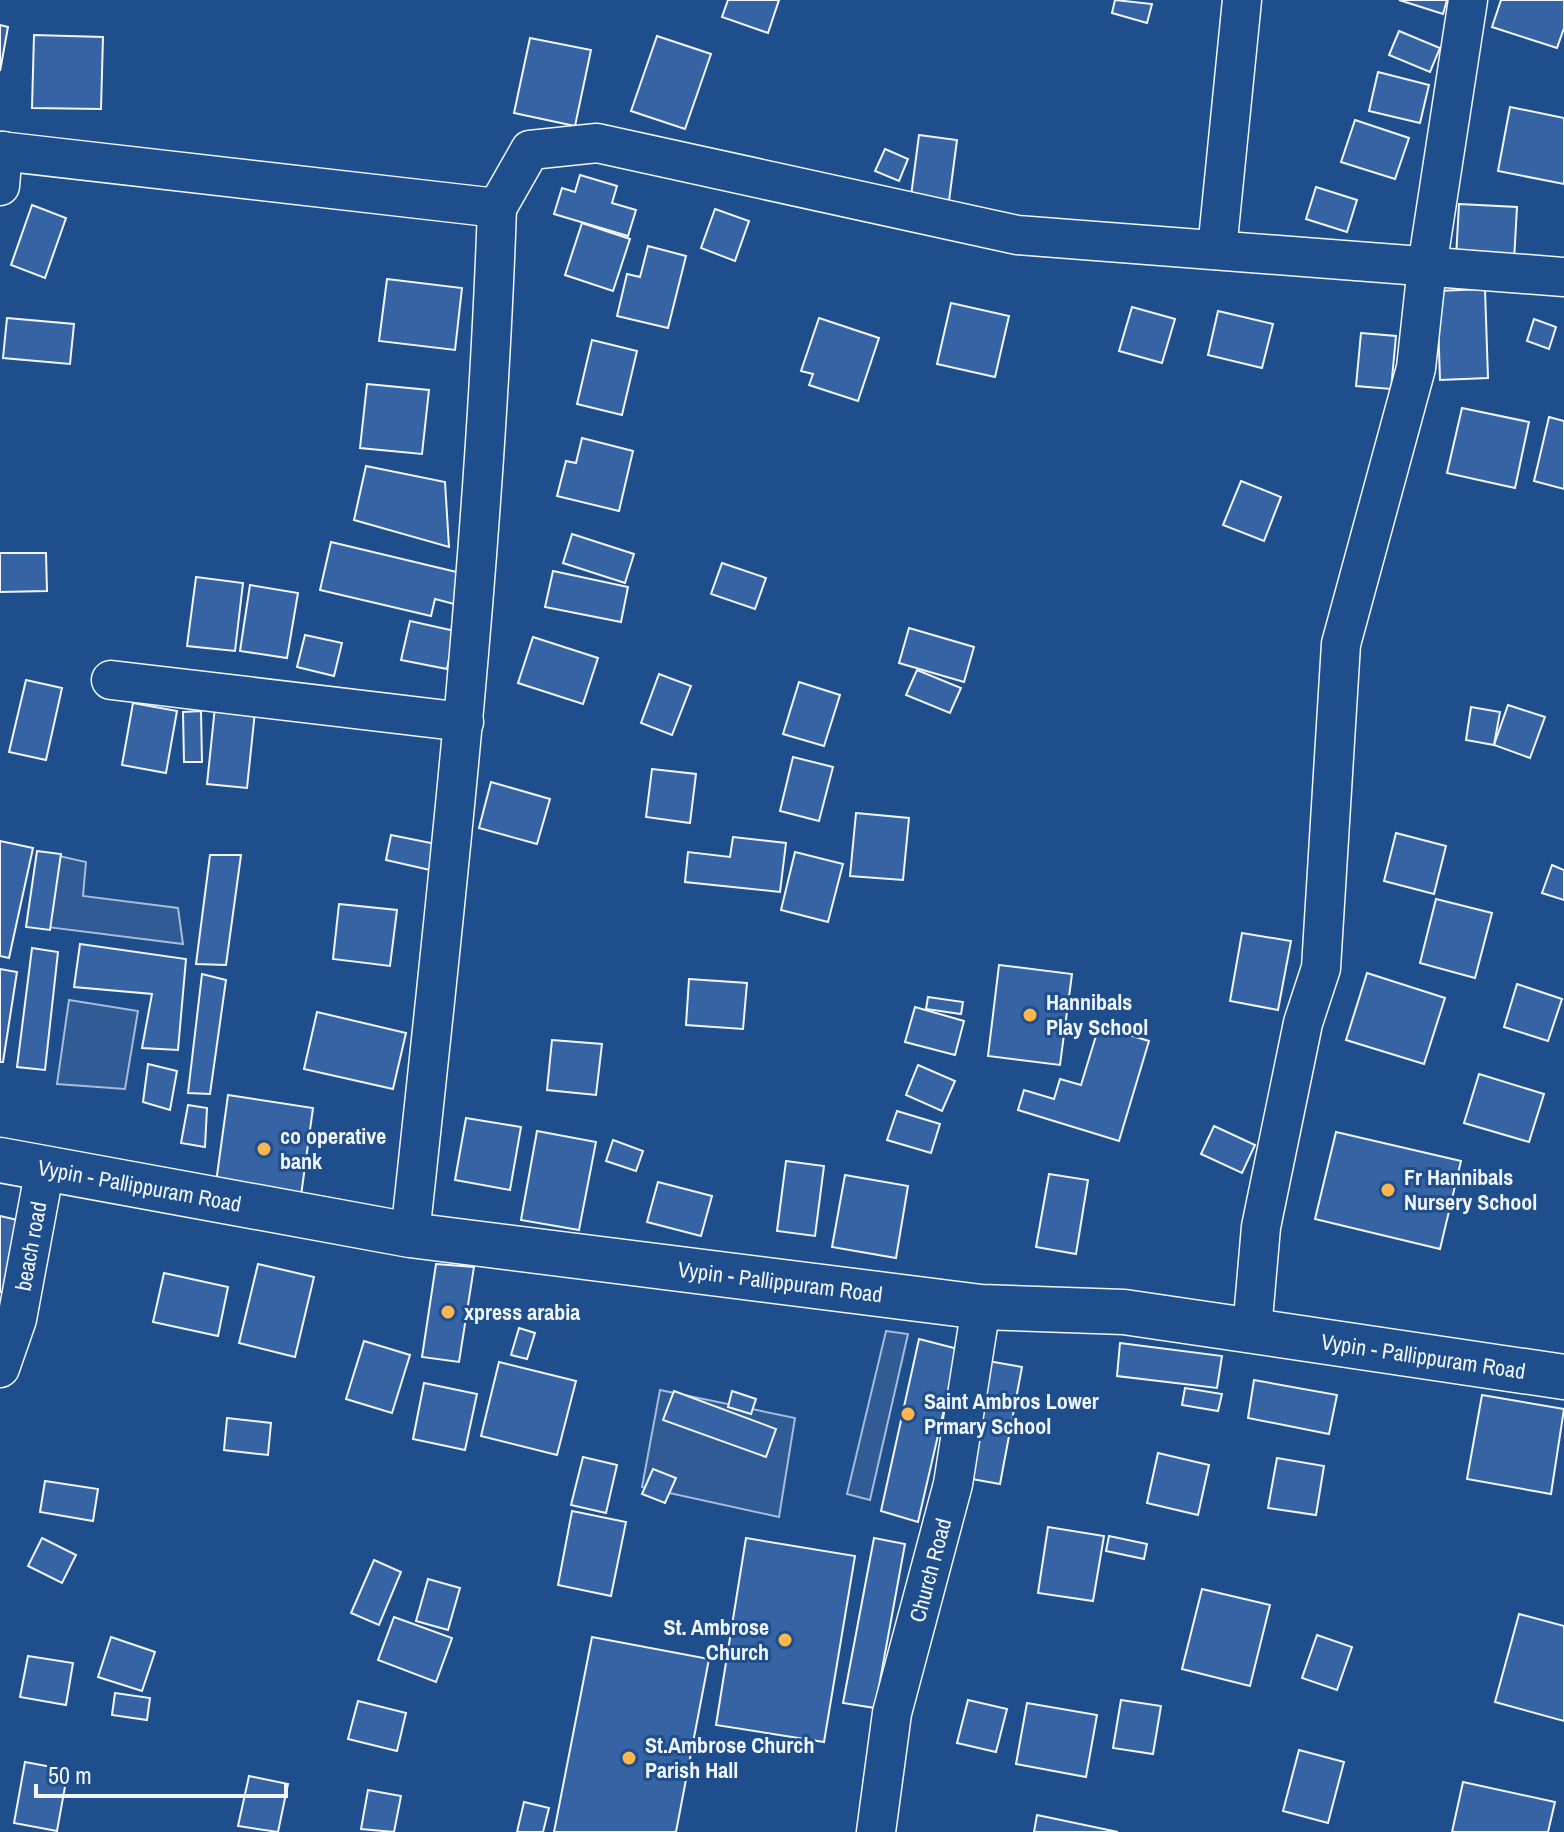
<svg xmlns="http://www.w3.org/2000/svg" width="1564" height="1832" viewBox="0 0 1564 1832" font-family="'Archivo Narrow',sans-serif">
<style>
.green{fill:#305b95;stroke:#a8bbd7;stroke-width:2}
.building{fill:#3563a3;stroke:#f2f6ff;stroke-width:2}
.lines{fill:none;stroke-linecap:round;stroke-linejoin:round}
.minor-casing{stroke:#f2f6ff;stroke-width:41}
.major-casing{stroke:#f2f6ff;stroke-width:47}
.minor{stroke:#1f4e8c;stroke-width:38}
.major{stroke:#1f4e8c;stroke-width:44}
.poi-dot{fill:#ffb74d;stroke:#1f4e8c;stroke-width:3}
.labels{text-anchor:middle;stroke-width:6;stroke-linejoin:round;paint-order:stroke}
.poi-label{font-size:22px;font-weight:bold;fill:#f2f6ff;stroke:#1f4e8c;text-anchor:start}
.street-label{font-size:22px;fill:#f2f6ff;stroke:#1f4e8c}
</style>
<rect width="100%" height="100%" fill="#1f4e8c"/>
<!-- green -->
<g class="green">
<polygon points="50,854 86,862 83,896 178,908 183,944 39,926"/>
<polygon points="69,1000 138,1011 125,1089 57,1084"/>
<polygon points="886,1331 908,1334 870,1500 847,1494"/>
<polygon points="660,1390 795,1418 779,1517 642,1487"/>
</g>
<!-- building -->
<g class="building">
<polygon points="728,0 779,0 768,33 722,17"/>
<polygon points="1115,0 1152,4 1147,23 1112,13"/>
<polygon points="1399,0 1447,0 1443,14"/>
<polygon points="1501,0 1564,0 1564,28 1557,48 1492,27"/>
<polygon points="0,25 8,27 0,71"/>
<polygon points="1399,31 1440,48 1430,72 1389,55"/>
<polygon points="34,35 103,37 101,109 32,108"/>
<polygon points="657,36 711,54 685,129 631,111"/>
<polygon points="530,38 591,50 575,126 514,113"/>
<polygon points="1378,72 1429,85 1420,123 1369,111"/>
<polygon points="1510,107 1564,118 1564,184 1498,171"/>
<polygon points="1355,120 1409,138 1395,179 1341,162"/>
<polygon points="919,135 957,140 949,201 911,196"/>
<polygon points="885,149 908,159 899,181 875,171"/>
<polygon points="580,175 617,186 612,203 636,210 628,236 554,214 562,188 575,192"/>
<polygon points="1316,187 1357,200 1347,232 1306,219"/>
<polygon points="1459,204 1517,207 1514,261 1456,258"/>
<polygon points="32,205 66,218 45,278 11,265"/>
<polygon points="715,209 749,221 735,261 701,248"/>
<polygon points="582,223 630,239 613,291 565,275"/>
<polygon points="648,246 686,256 668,328 617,316 627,274 640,277"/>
<polygon points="387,279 462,288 455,350 379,341"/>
<polygon points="1485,289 1488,378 1440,380 1437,291"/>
<polygon points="951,303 1009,316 995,377 937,364"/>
<polygon points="1132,307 1175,319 1162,363 1119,351"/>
<polygon points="1218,311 1273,324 1262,368 1208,355"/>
<polygon points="7,318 74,324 70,364 3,358"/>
<polygon points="819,318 879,338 858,401 809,385 813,374 801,371"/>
<polygon points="1534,319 1556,327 1549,349 1527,341"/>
<polygon points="1361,333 1396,336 1391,389 1356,386"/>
<polygon points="592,340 637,351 622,415 577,404"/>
<polygon points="367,384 429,390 422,454 360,448"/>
<polygon points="1462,408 1529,422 1515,488 1447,473"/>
<polygon points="1549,417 1564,421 1564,489 1534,481"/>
<polygon points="582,438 633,451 619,511 557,496 566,461 576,463"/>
<polygon points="366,466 445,482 449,547 354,520"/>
<polygon points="1241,481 1281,497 1264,541 1223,525"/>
<polygon points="572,534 634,554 625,583 563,563"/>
<polygon points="331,542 465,574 458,605 435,599 431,616 320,590"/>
<polygon points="0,553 46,553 47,591 0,592"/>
<polygon points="722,563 766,578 755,609 711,594"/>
<polygon points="553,571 628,587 621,622 545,607"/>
<polygon points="196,577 243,583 235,651 187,646"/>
<polygon points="250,585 298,593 287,658 240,651"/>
<polygon points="410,621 455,631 447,669 401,660"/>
<polygon points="909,628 974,647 964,682 899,663"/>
<polygon points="305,635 342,643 334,676 297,667"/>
<polygon points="533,637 598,658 583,704 518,683"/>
<polygon points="917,670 961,688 950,713 906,695"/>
<polygon points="659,674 691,686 672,735 641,723"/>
<polygon points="26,680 62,688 46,760 9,752"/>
<polygon points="799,682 840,695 824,746 783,734"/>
<polygon points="216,697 256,702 247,788 207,784"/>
<polygon points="133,703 177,711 166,773 122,765"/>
<polygon points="1508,705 1545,717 1530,758 1494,745"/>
<polygon points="1471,707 1500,712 1494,745 1466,740"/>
<polygon points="201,711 202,762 184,762 183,712"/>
<polygon points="793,757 833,767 819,821 780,811"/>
<polygon points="652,769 696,774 690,823 646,817"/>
<polygon points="491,782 550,799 537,844 479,828"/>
<polygon points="856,813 909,818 903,880 850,876"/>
<polygon points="1396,833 1446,846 1434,894 1384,881"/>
<polygon points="391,835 436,844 430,870 386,860"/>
<polygon points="733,837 786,843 780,892 685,882 688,852 730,857"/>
<polygon points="0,841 33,848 9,958 0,956"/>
<polygon points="37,851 61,854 50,930 26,927"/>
<polygon points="795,852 843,864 828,922 781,910"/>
<polygon points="210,855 241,855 226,965 196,964"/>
<polygon points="1552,865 1564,870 1564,900 1542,893"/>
<polygon points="1436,899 1492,913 1475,978 1420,963"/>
<polygon points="339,904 397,910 390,966 333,959"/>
<polygon points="1242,933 1291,941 1278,1010 1230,1001"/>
<polygon points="80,944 186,959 178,1050 142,1048 152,994 74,987"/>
<polygon points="32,948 58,952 45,1070 17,1067"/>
<polygon points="999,965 1072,974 1060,1065 988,1056"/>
<polygon points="0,969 17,972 3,1062 0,1062"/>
<polygon points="1367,973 1445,998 1424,1064 1346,1040"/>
<polygon points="202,974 226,980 210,1094 188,1093"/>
<polygon points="689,979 747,983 743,1029 686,1025"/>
<polygon points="1517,984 1562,999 1548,1041 1504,1027"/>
<polygon points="928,997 963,1002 961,1014 926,1009"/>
<polygon points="915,1007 964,1021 955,1055 905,1042"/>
<polygon points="317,1012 406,1033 393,1089 304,1069"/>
<polygon points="1099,1026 1149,1041 1119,1141 1018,1110 1024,1090 1054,1099 1060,1079 1081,1085"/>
<polygon points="552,1040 602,1044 596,1095 547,1090"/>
<polygon points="148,1064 177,1071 170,1110 143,1102"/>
<polygon points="918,1065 955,1081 942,1111 906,1095"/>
<polygon points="1479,1074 1544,1094 1529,1142 1464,1123"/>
<polygon points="228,1095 313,1108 300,1203 215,1190"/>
<polygon points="188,1105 207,1108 205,1147 181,1143"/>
<polygon points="897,1111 940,1124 931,1153 887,1140"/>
<polygon points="466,1118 521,1127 510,1190 455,1180"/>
<polygon points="1214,1126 1255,1145 1242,1173 1201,1154"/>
<polygon points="537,1131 596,1142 579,1230 521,1220"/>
<polygon points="1336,1132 1461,1161 1440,1249 1315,1219"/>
<polygon points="613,1140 643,1151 636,1171 606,1161"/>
<polygon points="786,1161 824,1166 815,1236 777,1231"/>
<polygon points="1049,1174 1088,1180 1076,1254 1036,1247"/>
<polygon points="845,1175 908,1186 896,1258 832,1247"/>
<polygon points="658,1182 712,1196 701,1236 647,1222"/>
<polygon points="0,1216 22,1221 3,1293 0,1292"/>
<polygon points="258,1264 314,1277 295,1357 239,1343"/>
<polygon points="436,1264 474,1267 459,1362 422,1357"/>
<polygon points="164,1273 228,1287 218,1336 153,1322"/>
<polygon points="519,1328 535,1333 527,1359 511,1355"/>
<polygon points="919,1339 958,1349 918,1522 881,1511"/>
<polygon points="364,1341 410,1355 392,1413 346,1399"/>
<polygon points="1120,1343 1222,1356 1217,1388 1117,1376"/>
<polygon points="988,1361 1022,1367 1000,1484 966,1478"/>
<polygon points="499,1362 576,1381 557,1455 481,1436"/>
<polygon points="1254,1380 1337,1395 1329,1434 1248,1418"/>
<polygon points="424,1383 477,1394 465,1450 413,1439"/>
<polygon points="1185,1388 1222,1394 1218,1411 1182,1405"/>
<polygon points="674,1391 776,1429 766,1457 663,1420"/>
<polygon points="732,1391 756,1399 751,1414 728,1407"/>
<polygon points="1482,1395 1564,1409 1551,1494 1467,1479"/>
<polygon points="227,1418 271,1423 268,1455 224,1450"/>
<polygon points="1158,1453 1209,1465 1198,1515 1147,1503"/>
<polygon points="583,1457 617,1465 606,1513 571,1505"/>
<polygon points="1277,1458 1324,1466 1316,1515 1268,1508"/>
<polygon points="653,1469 676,1478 665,1503 642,1494"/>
<polygon points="45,1481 98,1489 93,1521 40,1512"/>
<polygon points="572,1511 626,1522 611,1596 558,1585"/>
<polygon points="1048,1527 1104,1536 1093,1601 1038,1593"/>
<polygon points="1109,1536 1147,1544 1144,1559 1106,1551"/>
<polygon points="42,1538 76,1555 62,1583 28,1566"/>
<polygon points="746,1538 855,1556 824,1742 716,1725"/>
<polygon points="874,1538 905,1544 875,1708 843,1703"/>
<polygon points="374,1560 401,1572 379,1625 351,1613"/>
<polygon points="428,1579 460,1588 448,1630 416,1621"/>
<polygon points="1202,1589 1270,1605 1250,1686 1182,1669"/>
<polygon points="1519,1614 1564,1626 1564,1721 1495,1702"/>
<polygon points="394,1617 452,1638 436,1682 378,1660"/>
<polygon points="1317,1635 1352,1647 1337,1690 1302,1678"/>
<polygon points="111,1637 155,1652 142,1691 98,1677"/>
<polygon points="592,1637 709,1659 676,1832 554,1832"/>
<polygon points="28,1656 73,1663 66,1705 20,1697"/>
<polygon points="115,1693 150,1698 147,1720 112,1715"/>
<polygon points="968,1700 1007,1709 996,1752 957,1743"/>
<polygon points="1121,1700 1161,1706 1153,1754 1113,1748"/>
<polygon points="358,1701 406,1713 397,1751 348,1739"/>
<polygon points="1027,1703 1097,1715 1086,1777 1016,1764"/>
<polygon points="1299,1750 1344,1762 1328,1823 1283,1811"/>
<polygon points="25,1762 68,1770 57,1831 14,1823"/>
<polygon points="249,1776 288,1784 278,1832 238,1826"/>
<polygon points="1463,1782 1555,1802 1548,1832 1452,1832"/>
<polygon points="368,1790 401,1796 394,1832 361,1829"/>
<polygon points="524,1802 549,1808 543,1832 517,1832"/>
<polygon points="1037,1815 1118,1832 1034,1832"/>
</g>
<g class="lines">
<!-- minor casing -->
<g class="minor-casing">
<g id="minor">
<polyline points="0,151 497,208 530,150 597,143 1017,235 1564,277"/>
<polyline points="0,186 3,151"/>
<polyline points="1217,250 1242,0"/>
<polyline points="111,680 464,722"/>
<path d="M410,1235C447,893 485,552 497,208"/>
<polyline points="1252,1330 1261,1227 1303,1023 1321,968 1341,644 1416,368 1427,267 1468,0"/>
<path id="s1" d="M0,1368L17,1319L45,1168"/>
<path id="s2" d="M876,1832L892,1713L953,1484L981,1307"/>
</g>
</g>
<!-- major casing -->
<g class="major-casing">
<g id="major">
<path id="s3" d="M0,1160L410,1235L981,1307L1124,1312L1564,1377"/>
</g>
</g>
<!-- minor -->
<use href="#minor" class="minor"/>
<!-- major -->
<use href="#major" class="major"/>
</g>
<!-- markers -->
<g class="poi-dot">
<circle cx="1030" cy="1015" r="8"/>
<circle cx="264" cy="1149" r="8"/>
<circle cx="1388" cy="1190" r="8"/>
<circle cx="448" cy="1312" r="8"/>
<circle cx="908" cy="1414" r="8"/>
<circle cx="785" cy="1640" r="8"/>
<circle cx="629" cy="1758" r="8"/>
</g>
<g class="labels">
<!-- poi labels -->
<g class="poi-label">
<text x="1046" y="1010">Hannibals<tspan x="1046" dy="25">Play School</tspan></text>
<text x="280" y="1144">co operative<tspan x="280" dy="25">bank</tspan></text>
<text x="1404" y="1185">Fr Hannibals<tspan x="1404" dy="25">Nursery School</tspan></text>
<text x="464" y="1320">xpress arabia</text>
<text x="924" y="1409">Saint Ambros Lower<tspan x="924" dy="25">Prmary School</tspan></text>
<text x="769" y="1635" text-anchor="end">St. Ambrose<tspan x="769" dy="25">Church</tspan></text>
<text x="645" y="1753">St.Ambrose Church<tspan x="645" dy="25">Parish Hall</tspan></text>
</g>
<!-- street labels -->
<g class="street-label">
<text dy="8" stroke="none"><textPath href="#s3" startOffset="142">Vypin - Pallippuram Road</textPath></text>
<text dy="8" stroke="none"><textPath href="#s1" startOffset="126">beach road</textPath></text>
<text dy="8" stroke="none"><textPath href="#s3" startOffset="790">Vypin - Pallippuram Road</textPath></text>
<text dy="8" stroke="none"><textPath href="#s3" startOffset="1438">Vypin - Pallippuram Road</textPath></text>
<text dy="8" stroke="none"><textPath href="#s2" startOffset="268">Church Road</textPath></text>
</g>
</g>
<!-- scale -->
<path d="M36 1784v12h250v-12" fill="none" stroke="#f2f6ff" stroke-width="4"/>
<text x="48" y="1784" font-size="24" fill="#f2f6ff" stroke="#1f4e8c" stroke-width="6" paint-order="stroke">50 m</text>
</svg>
